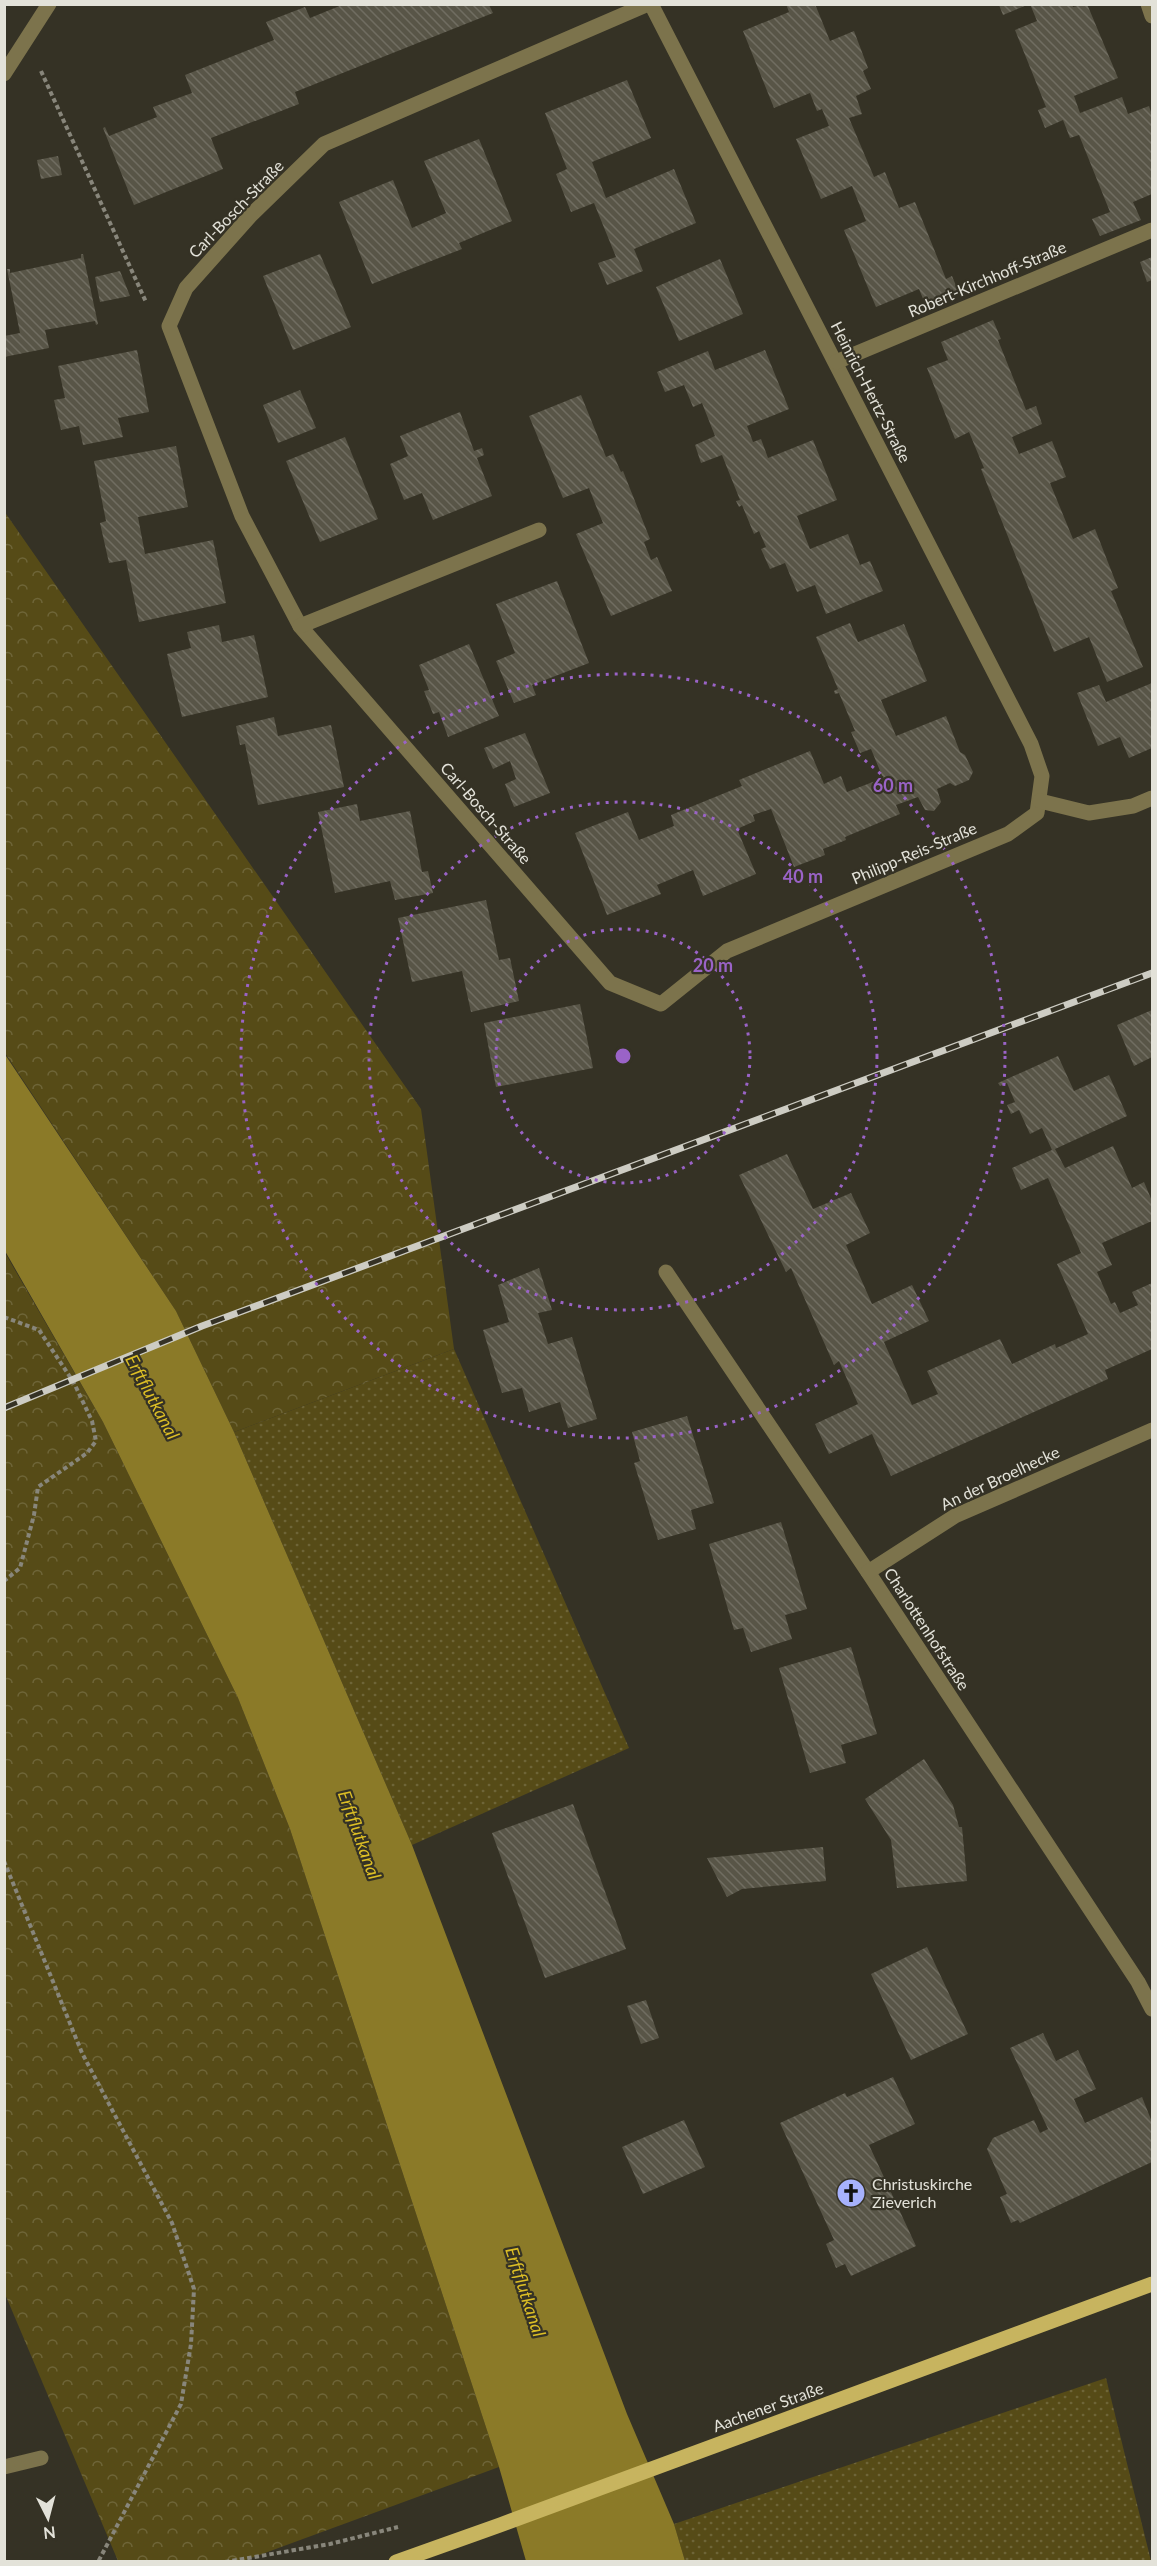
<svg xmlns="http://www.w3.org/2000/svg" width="1157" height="2566" viewBox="0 0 1157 2566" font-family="Lato,sans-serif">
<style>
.grass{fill:url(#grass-dots)}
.forest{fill:url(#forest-crowns)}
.water{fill:#8b7a28}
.building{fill:url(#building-back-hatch)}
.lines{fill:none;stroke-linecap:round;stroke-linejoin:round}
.path{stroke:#88867b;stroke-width:4;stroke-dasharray:4.5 3;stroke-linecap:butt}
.minor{stroke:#7c734c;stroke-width:15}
.major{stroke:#c7b45f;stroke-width:15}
.rail-casing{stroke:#cdccc3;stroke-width:7}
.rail{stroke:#353225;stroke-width:4.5;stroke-dasharray:14;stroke-linecap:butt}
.ring{fill:none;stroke:#9a63c7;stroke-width:3;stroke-dasharray:3 6}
.labels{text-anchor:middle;stroke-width:4.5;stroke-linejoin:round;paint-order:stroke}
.street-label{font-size:16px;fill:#e3e2d9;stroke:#353225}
.poi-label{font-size:16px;fill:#e3e2d9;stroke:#353225;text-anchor:start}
.water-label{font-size:18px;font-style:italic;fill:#dcbe25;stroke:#353225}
.centre{fill:#9a63c7;stroke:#353225;stroke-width:3}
.ring-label{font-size:18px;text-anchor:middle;font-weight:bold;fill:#9a63c7;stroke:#353225;stroke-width:4.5;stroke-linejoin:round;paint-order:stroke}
</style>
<defs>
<pattern id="grass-dots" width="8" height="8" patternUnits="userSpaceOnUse" patternTransform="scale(1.5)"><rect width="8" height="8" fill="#564b17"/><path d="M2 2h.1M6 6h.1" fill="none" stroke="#6e6538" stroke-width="1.8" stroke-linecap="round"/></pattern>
<pattern id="forest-crowns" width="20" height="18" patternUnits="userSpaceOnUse" patternTransform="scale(1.5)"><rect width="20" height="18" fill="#564b17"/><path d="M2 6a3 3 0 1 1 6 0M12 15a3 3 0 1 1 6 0" fill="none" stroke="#6e6538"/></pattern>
<pattern id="building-back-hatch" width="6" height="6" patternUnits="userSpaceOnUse" patternTransform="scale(1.5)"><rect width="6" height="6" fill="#585547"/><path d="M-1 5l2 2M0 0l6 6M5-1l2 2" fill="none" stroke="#706d61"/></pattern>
</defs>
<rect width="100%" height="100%" fill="#353225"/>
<!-- grass -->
<g class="grass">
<polygon points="454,1349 629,1748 412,1845 234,1432"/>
<polygon points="1106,2378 1151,2561 685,2561 674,2524"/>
</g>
<!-- forest -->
<g class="forest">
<polygon points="4,511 421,1109 454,1349 234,1432 176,1311 5,1053"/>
<polygon points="4,1251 103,1422 238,1698 290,1829 499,2467 243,2561 118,2561 5,2294"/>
</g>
<!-- water -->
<polygon class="water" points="4,1053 176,1311 234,1432 412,1845 627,2414 674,2524 685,2561 526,2561 499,2467 290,1829 238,1698 103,1422 5,1251"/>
<!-- building -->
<g class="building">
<polygon points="786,4 815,4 830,41 854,31 868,68 863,71 871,89 856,96 862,114 849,118 874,177 885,172 899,208 915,202 946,279 952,276 959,293 926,306 919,289 876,307 844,230 866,221 852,186 821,199 796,139 829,126 822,109 817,111 810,93 774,108 743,31 789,12"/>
<polygon points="1030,4 1072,4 1073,7 1087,4 1118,78 1074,96 1080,113 1122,97 1128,114 1149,106 1152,115 1152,194 1133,202 1141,220 1100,236 1092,219 1110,212 1079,135 1070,138 1063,120 1045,128 1038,110 1046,107 1015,30 1037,21"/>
<polygon points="342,5 489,5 493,13 295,92 299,104 211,138 223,169 134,205 103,128 105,127 109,136 157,117 153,107 192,93 185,75 274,40 266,22 305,7 310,18"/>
<polygon points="999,5 1027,5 1003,15"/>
<polygon points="627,80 651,138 592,162 606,198 674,169 696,223 634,249 643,271 607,285 598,263 616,257 594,203 571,212 556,174 567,169 545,113"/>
<polygon points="479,139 512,221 459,243 462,249 372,284 339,202 393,180 412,228 446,213 424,161"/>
<polygon points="58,156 62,175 41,179 37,160"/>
<polygon points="81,254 83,254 98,324 96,325 95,321 45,330 49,348 4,357 4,336 20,333 7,269 10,269 10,273 81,258"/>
<polygon points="320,254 351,327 293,350 263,276"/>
<polygon points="1152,257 1152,280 1147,282 1140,262"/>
<polygon points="720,259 743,314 679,341 656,287"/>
<polygon points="120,271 130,296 100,302 95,277"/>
<polygon points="993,320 1001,339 998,340 1026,410 1036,406 1042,424 1012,437 1019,454 1052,441 1066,477 1050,483 1073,539 1095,529 1118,588 1111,591 1143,667 1107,682 1089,637 1054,652 981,469 984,468 969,432 955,439 927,368 948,360 941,342"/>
<polygon points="137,350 149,412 118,418 123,437 83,445 79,426 61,430 54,400 65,398 58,366"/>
<polygon points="765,350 789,409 747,426 753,442 761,439 768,458 813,440 837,500 797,516 810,549 848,534 860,565 870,561 883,591 826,614 815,585 797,592 785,563 770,569 761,549 766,547 759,531 754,534 742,505 739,507 736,501 740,500 722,455 701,463 695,445 715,436 702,403 693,407 684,385 665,392 657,372 708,351 715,370"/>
<polygon points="300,390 316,428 278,443 263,405"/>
<polygon points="581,395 606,457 613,454 621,472 623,471 650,539 644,542 651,560 657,557 672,591 611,616 576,534 603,523 596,506 589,488 563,498 529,416"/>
<polygon points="460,412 474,451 482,448 484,455 477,458 492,496 433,520 422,493 404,500 390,464 408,456 400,436"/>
<polygon points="345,437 378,519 320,542 286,461"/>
<polygon points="176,446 188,507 138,517 145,554 213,540 226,603 139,622 126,560 109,563 100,523 106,521 94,461"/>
<polygon points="557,581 589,663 532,685 536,695 514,703 496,661 515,653 496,604"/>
<polygon points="850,623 858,642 904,624 927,681 881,700 896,736 946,716 960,752 965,755 973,772 969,780 955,786 950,783 937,789 941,802 934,811 925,810 918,797 896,805 900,814 845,837 846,840 823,849 825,855 794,867 771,809 753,815 755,821 737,829 756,874 703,896 693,870 657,885 661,894 607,915 575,833 628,812 639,840 674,826 671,815 742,786 739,780 810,751 824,784 841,776 847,792 883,778 871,749 860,753 851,732 855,731 839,693 835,694 834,691 838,689 816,637"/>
<polygon points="219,625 222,642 254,635 268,697 182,717 167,654 191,648 187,632"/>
<polygon points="469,644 499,716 448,737 439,712 433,714 424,691 429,690 419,665"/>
<polygon points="1152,683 1152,748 1129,758 1120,737 1098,746 1077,693 1099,685 1106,702"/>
<polygon points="274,717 278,736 331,725 344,787 258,805 245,744 240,745 236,726"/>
<polygon points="525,733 550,793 514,807 505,784 516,779 510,761 493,769 484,748"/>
<polygon points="357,804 360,821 410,811 422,872 428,871 433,893 395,900 390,881 335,893 318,812"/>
<polygon points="486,900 499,960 510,958 519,1001 471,1012 462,971 412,982 398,918"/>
<polygon points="580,1004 593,1068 496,1087 484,1023"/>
<polygon points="1152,1010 1152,1057 1134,1066 1117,1025"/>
<polygon points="1058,1056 1074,1091 1109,1075 1127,1116 1055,1149 1065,1168 1113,1146 1132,1188 1144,1182 1152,1201 1152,1221 1102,1243 1112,1265 1097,1272 1111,1304 1115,1302 1120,1313 1138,1305 1132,1292 1152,1283 1152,1349 1105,1370 1108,1379 891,1476 872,1434 829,1454 815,1424 858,1404 839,1361 834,1365 791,1268 786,1272 739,1175 787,1154 813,1209 851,1193 870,1233 846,1245 872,1304 912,1285 929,1321 884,1342 912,1405 938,1394 927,1371 1000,1339 1012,1364 1055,1344 1056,1348 1088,1334 1057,1264 1081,1253 1048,1178 1021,1190 1012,1168 1052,1150 1042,1128 1030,1134 1019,1110 1011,1114 1007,1105 1015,1102 1007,1083 1000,1086 998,1083"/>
<polygon points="539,1268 552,1310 538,1313 548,1344 572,1337 597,1419 568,1428 560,1402 529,1412 522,1388 502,1393 483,1330 509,1322 498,1285"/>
<polygon points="687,1416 714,1503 691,1510 696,1529 658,1540 634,1463 640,1461 632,1432"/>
<polygon points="781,1522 807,1609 785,1615 792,1639 751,1652 743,1628 734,1630 709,1544"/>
<polygon points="851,1647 877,1734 841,1745 846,1763 810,1773 779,1668"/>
<polygon points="924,1759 953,1805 959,1827 962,1827 967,1881 897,1888 891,1840 865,1799"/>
<polygon points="573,1804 626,1949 545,1978 492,1833"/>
<polygon points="823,1847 826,1881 742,1889 727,1897 707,1858"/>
<polygon points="927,1947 968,2034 911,2060 871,1974"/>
<polygon points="646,2000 659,2038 641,2044 627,2006"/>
<polygon points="1043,2033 1056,2061 1078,2050 1096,2089 1074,2099 1085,2123 1142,2097 1152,2122 1152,2162 1020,2223 1018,2220 1011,2223 1000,2197 1007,2194 987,2149 993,2138 1034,2120 1040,2133 1048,2129 1010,2048"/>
<polygon points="893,2077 915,2124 869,2145 916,2246 851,2276 845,2264 836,2268 826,2244 834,2240 780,2123 845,2093 847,2097"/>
<polygon points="684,2120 705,2167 643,2194 622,2147"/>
</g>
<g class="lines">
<!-- path -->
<g class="path">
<polyline points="41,71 146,302"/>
<polyline points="4,1317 39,1330 74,1383 92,1421 96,1441 87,1453 38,1487 34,1515 20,1568 4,1581"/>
<polyline points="4,1861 82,2053 172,2223 194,2289 191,2344 181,2404 98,2562"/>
<polyline points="225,2562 330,2544 398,2527"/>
</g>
<!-- minor -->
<g class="minor">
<polyline points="648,4 324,144 251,215 186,288 169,326 242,516 300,626 610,983 661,1004 727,951 1008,834 1037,813 1042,776 1031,744 651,4"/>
<polyline points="1148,4 1152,16"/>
<polyline points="4,74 49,4"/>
<polyline points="836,362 1152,230"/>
<polyline points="300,626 539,530"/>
<polyline points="1040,801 1089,813 1133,806 1152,798"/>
<polyline points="666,1272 868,1572 1138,1982 1152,2009"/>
<polyline points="868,1572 955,1516 1152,1430"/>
<polyline points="4,2467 41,2458"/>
</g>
<!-- major -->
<polyline class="major" points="396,2562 500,2525 1152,2284"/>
<!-- rail casing -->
<g class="rail-casing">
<polyline id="rail" points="4,1408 202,1326 1152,973"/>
</g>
<!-- rail -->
<use href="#rail" class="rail"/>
</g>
<!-- distance rings -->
<g class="ring">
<circle cx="623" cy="1056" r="127"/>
<circle cx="623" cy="1056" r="254"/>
<circle cx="623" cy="1056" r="382"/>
</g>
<!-- icons -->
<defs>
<g id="church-disc" transform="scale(1.5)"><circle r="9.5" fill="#a6b1fc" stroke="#353225"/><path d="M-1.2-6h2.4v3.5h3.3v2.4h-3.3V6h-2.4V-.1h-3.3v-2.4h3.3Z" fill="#111"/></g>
</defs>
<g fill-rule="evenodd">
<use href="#church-disc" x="851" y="2193"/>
</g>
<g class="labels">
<!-- street labels -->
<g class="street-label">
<text transform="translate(236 209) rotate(-46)" y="6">Carl-Bosch-Straße</text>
<text transform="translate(987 279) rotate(-23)" y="6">Robert-Kirchhoff-Straße</text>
<text transform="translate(871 392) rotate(63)" y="6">Heinrich-Hertz-Straße</text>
<text transform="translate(486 813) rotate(49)" y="6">Carl-Bosch-Straße</text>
<text transform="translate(914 853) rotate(-23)" y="6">Philipp-Reis-Straße</text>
<text transform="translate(1000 1478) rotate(-25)" y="6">An der Broelhecke</text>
<text transform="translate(927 1629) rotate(57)" y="6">Charlottenhofstraße</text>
<text transform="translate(768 2407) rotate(-20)" y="6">Aachener Straße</text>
</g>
<!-- poi labels -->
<g class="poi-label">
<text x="872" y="2190">Christuskirche<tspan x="872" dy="18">Zieverich</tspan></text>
</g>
<!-- water labels -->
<g class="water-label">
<text transform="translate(152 1397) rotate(62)" y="6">Erftflutkanal</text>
<text transform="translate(359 1835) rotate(70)" y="6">Erftflutkanal</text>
<text transform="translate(525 2292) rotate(72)" y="6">Erftflutkanal</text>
</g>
</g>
<circle cx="623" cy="1056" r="9" class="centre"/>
<g class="ring-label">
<text x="893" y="792">60 m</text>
<text x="803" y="883">40 m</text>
<text x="713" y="972">20 m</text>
</g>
<!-- border -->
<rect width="1157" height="2566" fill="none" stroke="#e3e2d9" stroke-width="12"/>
<!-- north arrow -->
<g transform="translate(48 2518) rotate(174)" stroke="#353225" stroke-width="4.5" paint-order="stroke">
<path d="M0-4.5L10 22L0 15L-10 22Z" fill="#e3e2d9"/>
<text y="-9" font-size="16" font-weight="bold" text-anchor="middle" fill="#e3e2d9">N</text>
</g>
</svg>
